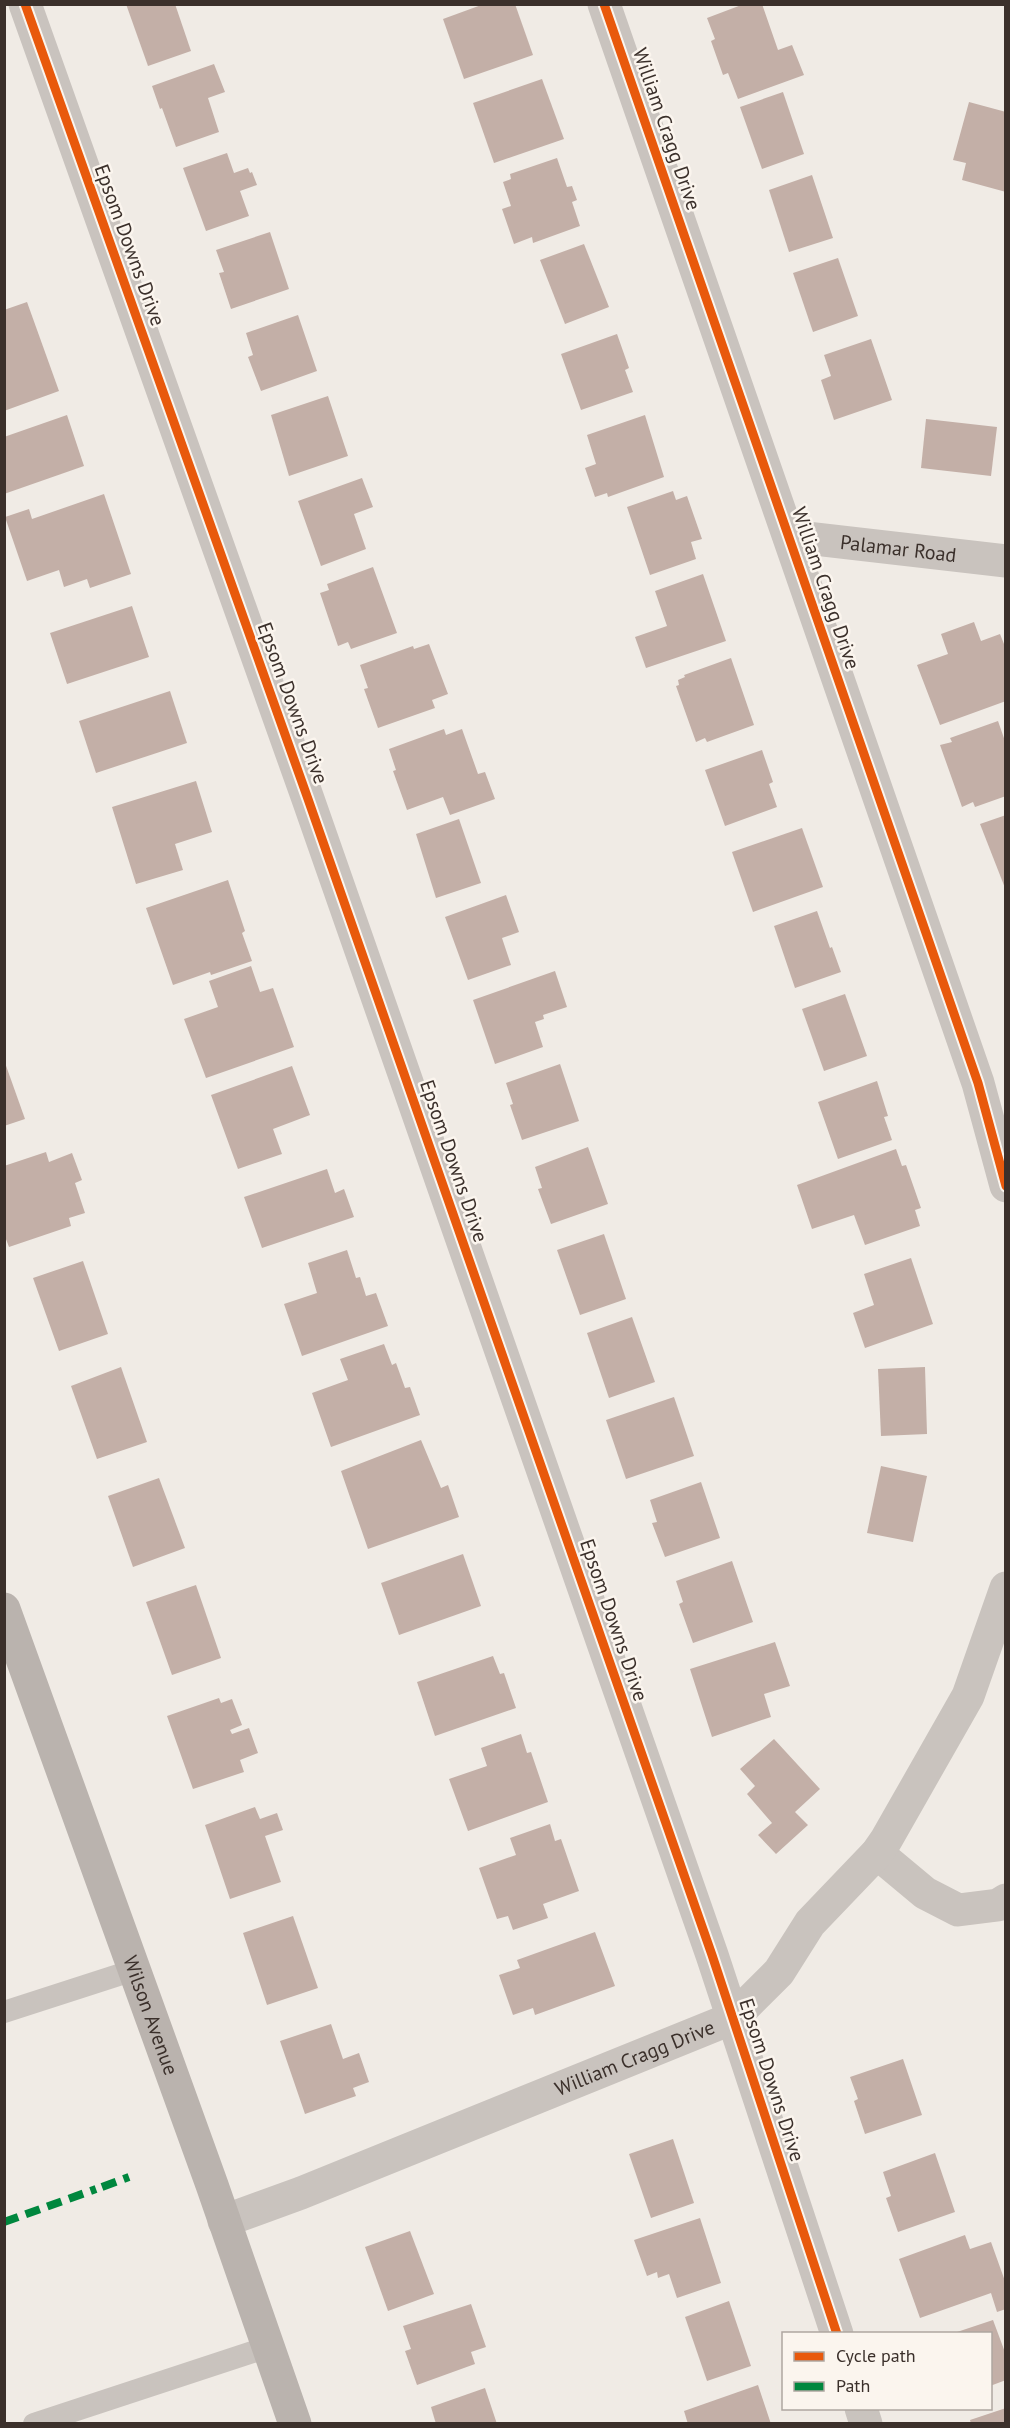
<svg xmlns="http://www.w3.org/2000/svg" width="1010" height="2428" viewBox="0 0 1010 2428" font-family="'PT Sans',sans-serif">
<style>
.building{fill:#c3afa7}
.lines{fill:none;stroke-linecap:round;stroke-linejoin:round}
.lane{stroke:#c9c3be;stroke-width:22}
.street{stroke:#c9c3be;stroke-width:33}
.secondary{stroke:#bab3ae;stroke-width:33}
.quiet{stroke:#00873e;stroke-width:8;stroke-dasharray:15 8;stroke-linecap:butt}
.cycleway-casing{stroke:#fbf5ee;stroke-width:13}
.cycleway{stroke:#e8590c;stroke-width:9}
.labels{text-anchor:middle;stroke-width:5;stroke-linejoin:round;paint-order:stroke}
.street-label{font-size:20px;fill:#3b302b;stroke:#fbf5ee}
</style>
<rect width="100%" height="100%" fill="#f0ebe5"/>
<!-- building -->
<g class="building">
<polygon points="126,4 175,4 191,51 148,66"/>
<polygon points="484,4 515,4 533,55 464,79 443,19"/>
<polygon points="744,4 762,4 778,50 792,45 804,75 738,99 728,73 723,75 711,41 715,39 707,18"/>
<polygon points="214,64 225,92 208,98 219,132 176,147 162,108 160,109 152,86"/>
<polygon points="542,79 564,139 494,163 473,103"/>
<polygon points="783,92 804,154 762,169 740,107"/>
<polygon points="969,102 1006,112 1006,192 962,180 966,163 953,160"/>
<polygon points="227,153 234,173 248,168 250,173 252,172 257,185 240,191 249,216 206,231 183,168"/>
<polygon points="557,158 567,187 572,186 577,200 572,202 580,226 533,243 532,237 514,244 502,209 511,206 503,182 511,179 510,174"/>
<polygon points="812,175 833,238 789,252 769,190"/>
<polygon points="270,232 289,289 231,309 219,273 224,272 216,250"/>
<polygon points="584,244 609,307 565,324 540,260"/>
<polygon points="838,258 858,316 813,332 793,273"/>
<polygon points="27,302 59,391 4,411 4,310"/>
<polygon points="298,315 317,371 261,391 248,357 253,355 246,333"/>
<polygon points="617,334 629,368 625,370 633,392 581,410 561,354"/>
<polygon points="871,339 892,400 834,420 821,380 831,376 824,355"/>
<polygon points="328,396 348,456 289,476 271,415"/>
<polygon points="67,415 84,466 4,494 4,437"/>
<polygon points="645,415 664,477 608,497 607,493 595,497 585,468 596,464 587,435"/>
<polygon points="926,419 997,427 991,476 921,468"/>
<polygon points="362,478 373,507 354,514 366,549 321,566 298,501"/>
<polygon points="673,491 676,500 687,496 702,539 691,542 696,559 650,575 627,507"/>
<polygon points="104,494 131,574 90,588 87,579 64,587 59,570 27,581 5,517 29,509 32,519"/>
<polygon points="373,567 397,633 351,649 348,642 338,646 320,593 329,590 327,584"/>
<polygon points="703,574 726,641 646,668 635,637 667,626 655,591"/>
<polygon points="132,606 149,657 67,684 50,633"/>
<polygon points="974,622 981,641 1000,634 1006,649 1006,701 940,725 917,665 948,654 941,634"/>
<polygon points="429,644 448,694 432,700 435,708 378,728 364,689 368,688 360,665 413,646 414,649"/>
<polygon points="731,658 754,725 707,742 705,738 696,742 676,686 679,685 678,680 685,677 684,675"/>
<polygon points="170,691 187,743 96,773 79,721"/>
<polygon points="998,721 1006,744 1006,796 975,807 973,802 962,807 940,745 952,742 950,738"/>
<polygon points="444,729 446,735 462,729 478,774 485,772 495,799 450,815 443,797 407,810 393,771 396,770 389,749"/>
<polygon points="762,750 773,782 769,784 777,807 725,826 705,770"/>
<polygon points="196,781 212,832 175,844 183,870 136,884 112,807"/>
<polygon points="1006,815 1006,888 1005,888 980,824"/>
<polygon points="459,819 481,883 436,898 416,834"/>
<polygon points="802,828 823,887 753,912 732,852"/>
<polygon points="228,880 245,931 242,933 252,961 211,975 210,972 173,985 146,908"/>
<polygon points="506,895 519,932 502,938 511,965 468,980 445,917"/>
<polygon points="817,911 830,948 832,947 841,972 795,988 774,926"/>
<polygon points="251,966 260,992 273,988 294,1047 206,1078 184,1019 218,1007 209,981"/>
<polygon points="555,971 567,1007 543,1015 544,1019 535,1022 543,1047 495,1064 473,1000"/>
<polygon points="845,994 867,1056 824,1071 802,1009"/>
<polygon points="4,1060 25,1119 4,1126"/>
<polygon points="560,1064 579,1121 522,1140 510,1105 513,1104 506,1083"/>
<polygon points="292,1066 310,1115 273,1129 282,1154 238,1169 211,1095"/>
<polygon points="877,1081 888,1116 884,1117 892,1140 838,1159 818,1102"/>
<polygon points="588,1147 608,1204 551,1224 538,1189 542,1188 535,1167"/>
<polygon points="896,1149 902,1166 906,1165 921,1208 915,1210 920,1226 865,1245 854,1215 812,1229 797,1185"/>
<polygon points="46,1152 49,1162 72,1153 82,1180 75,1183 85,1213 69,1218 71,1226 9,1247 4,1234 4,1166"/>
<polygon points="327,1169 335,1193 344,1189 354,1217 262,1248 244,1197"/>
<polygon points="604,1234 626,1299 580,1315 557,1250"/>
<polygon points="347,1250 356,1278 360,1277 366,1296 376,1293 388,1326 302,1356 284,1304 317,1293 308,1263"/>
<polygon points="911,1258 933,1324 865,1348 853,1313 874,1305 864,1274"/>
<polygon points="83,1261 108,1334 59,1351 33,1278"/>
<polygon points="632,1317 655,1382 609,1398 587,1333"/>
<polygon points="384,1344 392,1365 396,1363 405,1388 410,1387 420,1415 331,1447 312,1393 348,1380 340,1359"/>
<polygon points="121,1367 147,1442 97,1459 71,1386"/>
<polygon points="925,1367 927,1434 881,1436 878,1369"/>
<polygon points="674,1397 694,1456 626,1479 606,1420"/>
<polygon points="421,1440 441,1488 448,1485 459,1517 368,1549 341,1471"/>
<polygon points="881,1466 927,1476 913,1542 867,1533"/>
<polygon points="159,1478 185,1548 133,1567 108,1496"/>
<polygon points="701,1482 720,1538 665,1557 652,1523 657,1522 650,1500"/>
<polygon points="463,1554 481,1606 399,1635 381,1583"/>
<polygon points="732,1561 753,1622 693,1643 679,1604 683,1602 676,1581"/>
<polygon points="196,1585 221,1658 172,1675 146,1602"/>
<polygon points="775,1642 790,1686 764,1694 771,1717 712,1737 690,1669"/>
<polygon points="493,1656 500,1674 504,1673 516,1708 435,1736 417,1682"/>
<polygon points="219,1698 221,1703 232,1699 242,1725 230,1730 232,1734 249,1728 258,1753 240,1760 244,1772 193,1789 167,1716"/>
<polygon points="521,1734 527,1753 531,1752 548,1802 468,1831 449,1779 487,1766 481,1748"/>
<polygon points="774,1739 820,1789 795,1812 808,1825 776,1854 758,1835 772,1823 747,1794 755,1786 740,1769"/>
<polygon points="255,1807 260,1819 277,1813 283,1830 265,1836 281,1882 230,1899 205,1825"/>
<polygon points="550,1824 555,1841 561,1839 579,1891 543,1904 548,1918 513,1930 508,1916 497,1919 479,1868 516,1855 510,1838"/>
<polygon points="293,1916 318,1988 267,2005 243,1933"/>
<polygon points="595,1932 615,1986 535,2015 533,2008 513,2015 499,1975 520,1968 517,1960"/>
<polygon points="331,2024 343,2059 359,2053 369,2082 353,2088 356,2096 305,2114 280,2041"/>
<polygon points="903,2059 922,2115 865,2134 854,2101 858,2099 850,2077"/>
<polygon points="673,2139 694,2203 651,2218 629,2154"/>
<polygon points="935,2153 955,2212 898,2232 886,2198 891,2196 883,2172"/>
<polygon points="700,2218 721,2283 677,2298 669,2274 658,2278 657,2272 647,2276 634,2240"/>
<polygon points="410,2231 434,2294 388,2311 365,2247"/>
<polygon points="965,2235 970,2249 991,2242 1006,2284 1006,2309 997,2312 991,2293 920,2318 899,2259"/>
<polygon points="729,2301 751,2366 707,2381 685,2317"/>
<polygon points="471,2304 486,2347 471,2352 475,2364 417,2385 405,2351 411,2349 403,2326"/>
<polygon points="993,2320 1006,2355 1006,2380 990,2386 990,2334 954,2333"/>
<polygon points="758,2385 771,2424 688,2424 684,2411"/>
<polygon points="485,2388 497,2424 436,2424 431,2407"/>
<polygon points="1006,2408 1006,2424 971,2424 970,2420"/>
</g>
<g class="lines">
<!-- lane -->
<g class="lane">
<polyline points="4,2012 134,1970"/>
<polyline points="34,2424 268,2347"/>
</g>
<!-- street -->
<g class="street">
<polyline points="25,4 308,799 712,1955 837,2334"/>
<polyline points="604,4 978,1083 1006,1186"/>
<path id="s1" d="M789,536L1006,561"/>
<polyline points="877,1853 925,1893 958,1910 998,1905 1006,1900"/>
<path id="s2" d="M224,2221L301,2193L733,2018L779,1972L810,1923L877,1853L886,1840L968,1696L1006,1588"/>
<polyline points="861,2408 866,2424"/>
</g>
<!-- secondary -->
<path class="secondary" id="s3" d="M4,1609L212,2185L295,2424"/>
<!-- quiet -->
<g class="quiet">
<polyline points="102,2187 129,2177"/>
<polyline points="4,2222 96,2189"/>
</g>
<!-- cycleway casing -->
<g class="cycleway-casing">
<g id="cycleway">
<polyline points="25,4 308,799 712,1955 837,2334"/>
<polyline points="604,4 978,1083 1006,1186"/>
</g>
</g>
<!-- cycleway -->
<use href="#cycleway" class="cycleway"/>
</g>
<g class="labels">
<!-- street labels -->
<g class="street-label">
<text transform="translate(667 129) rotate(71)" y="7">William Cragg Drive</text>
<text transform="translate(130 245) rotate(70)" y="7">Epsom Downs Drive</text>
<text dy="7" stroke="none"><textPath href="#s1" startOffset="110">Palamar Road</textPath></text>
<text transform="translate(826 588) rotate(71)" y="7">William Cragg Drive</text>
<text transform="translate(293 703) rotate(70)" y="7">Epsom Downs Drive</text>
<text transform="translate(454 1161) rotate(71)" y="7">Epsom Downs Drive</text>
<text transform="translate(614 1620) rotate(71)" y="7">Epsom Downs Drive</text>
<text dy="7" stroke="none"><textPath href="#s3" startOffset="432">Wilson Avenue</textPath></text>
<text dy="7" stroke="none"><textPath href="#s2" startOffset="442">William Cragg Drive</textPath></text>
<text transform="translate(772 2080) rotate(72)" y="7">Epsom Downs Drive</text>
</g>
</g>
<!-- border -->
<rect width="1010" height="2428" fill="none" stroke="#3b302b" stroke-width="12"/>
<!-- legend -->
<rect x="782" y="2332" width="210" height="78" fill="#fbf5ee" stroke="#aea6a0" stroke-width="1.5"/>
<rect x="794" y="2352" width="30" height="9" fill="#e8590c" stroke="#aea6a0" stroke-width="1.5"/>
<text x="836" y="2362" font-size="18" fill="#3b302b">Cycle path</text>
<rect x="794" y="2382" width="30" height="9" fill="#00873e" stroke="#aea6a0" stroke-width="1.5"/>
<text x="836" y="2392" font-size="18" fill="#3b302b">Path</text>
</svg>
